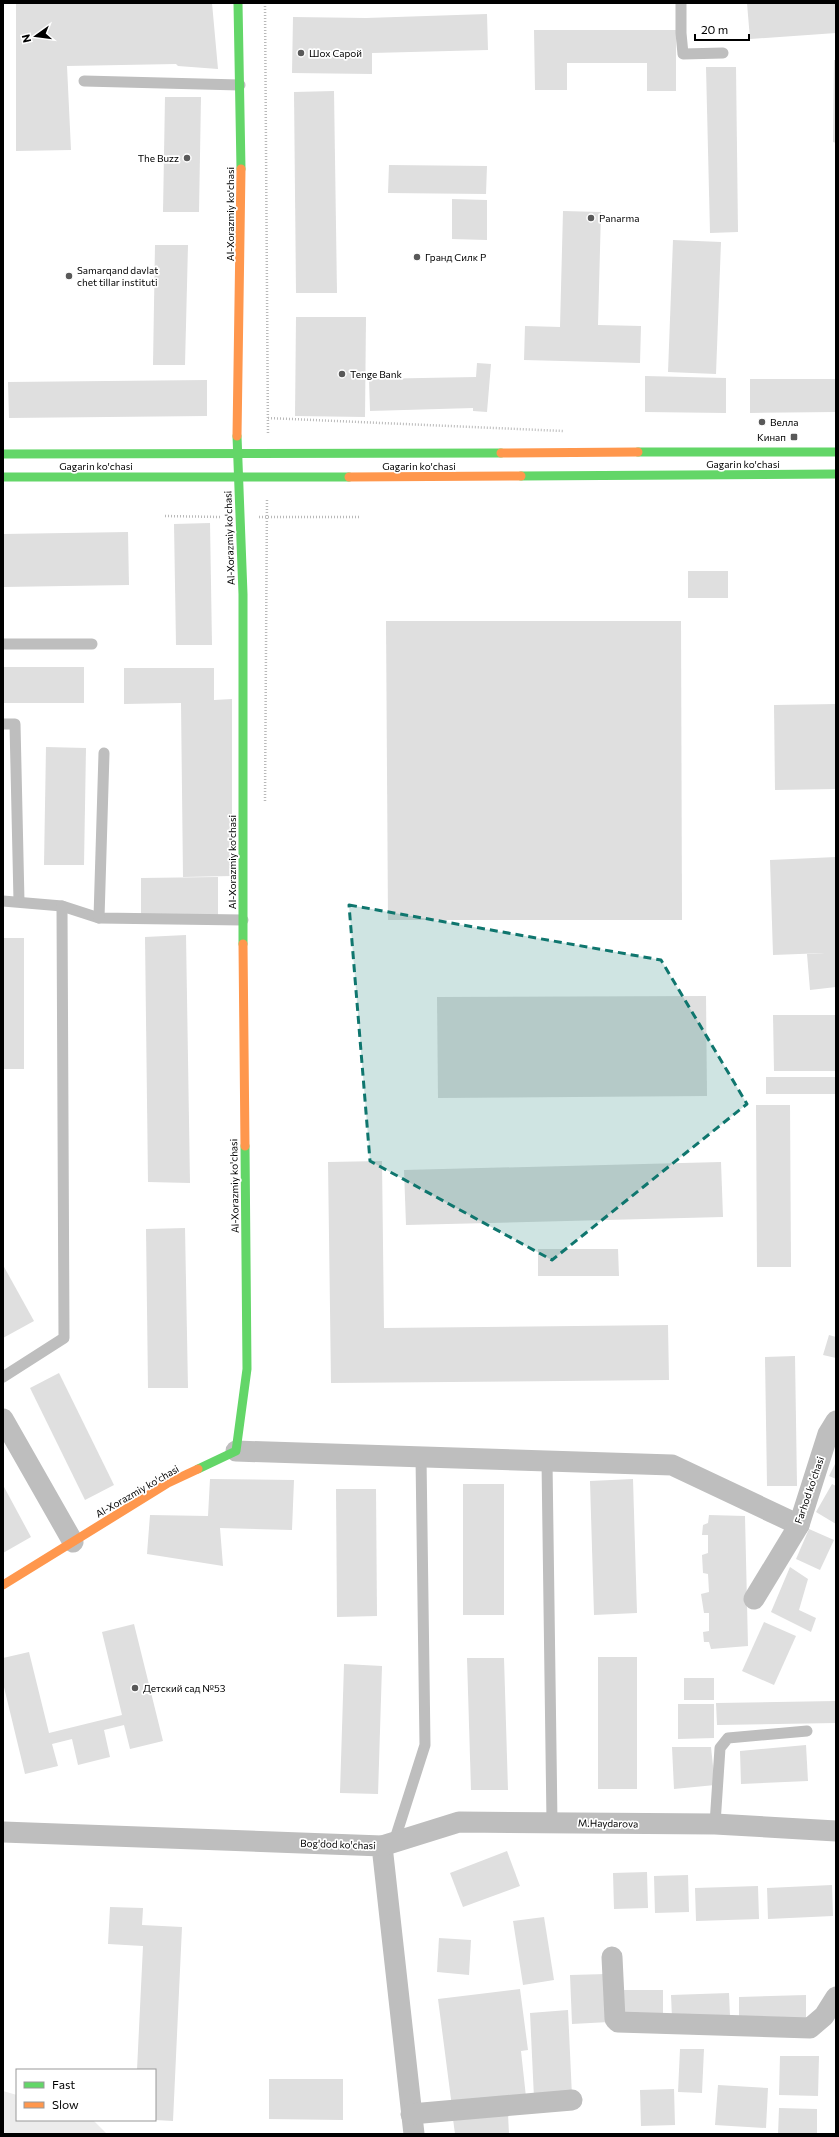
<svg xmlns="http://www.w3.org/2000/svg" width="839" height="2137" viewBox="0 0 839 2137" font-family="Commissioner,sans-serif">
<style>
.green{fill:#ececec}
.building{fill:#dfdfdf}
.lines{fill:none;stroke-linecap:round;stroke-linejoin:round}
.path{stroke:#b9b9b9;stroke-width:2.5;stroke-dasharray:1 2;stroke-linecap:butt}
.lane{stroke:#bebebe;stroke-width:11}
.street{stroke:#bebebe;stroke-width:21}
.fast{stroke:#63d668;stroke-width:9}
.slow{stroke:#ff974d;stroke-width:9}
.marked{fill:#0f766e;fill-opacity:0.2;stroke:#0f766e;stroke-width:3;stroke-dasharray:8 5;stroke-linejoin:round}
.poi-dot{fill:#595959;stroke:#fff;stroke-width:1.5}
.labels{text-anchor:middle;stroke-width:3.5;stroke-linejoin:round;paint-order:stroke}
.poi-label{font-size:10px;fill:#000;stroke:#fff;text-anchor:start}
.street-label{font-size:10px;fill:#000;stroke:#fff}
</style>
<rect width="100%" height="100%" fill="#fff"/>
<!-- green -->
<polygon class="green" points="3,2091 17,2095 17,2120 93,2120 107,2134 3,2134"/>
<!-- building -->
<g class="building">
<polygon points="16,3 212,3 218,69 178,66 176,64 67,66 71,150 16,151"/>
<polygon points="747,3 836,3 836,33 750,39"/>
<polygon points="487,14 488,50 372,53 372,74 292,73 293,17 366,18"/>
<polygon points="534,30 676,30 676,91 647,91 647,63 567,63 567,90 535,90"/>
<polygon points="834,60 836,60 836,143 833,142"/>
<polygon points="706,67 736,67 738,232 710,233"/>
<polygon points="334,91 337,293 296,293 294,92"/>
<polygon points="165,97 201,97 199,212 163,212"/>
<polygon points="389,165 487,166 486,194 388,193"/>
<polygon points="452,199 487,200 487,240 452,239"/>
<polygon points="563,211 601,212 598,325 641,326 640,363 524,360 525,326 560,327"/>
<polygon points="673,240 721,242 716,374 668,372"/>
<polygon points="155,245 188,245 185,365 153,365"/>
<polygon points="296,317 366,317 365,417 295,416"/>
<polygon points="477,363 491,364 487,412 473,411 473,408 370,411 369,379 476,377"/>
<polygon points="645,376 726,378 726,413 645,412"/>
<polygon points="750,379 836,379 836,412 750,413"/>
<polygon points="207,380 207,416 9,418 8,382"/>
<polygon points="210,523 212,645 176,645 174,524"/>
<polygon points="128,532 129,585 3,587 3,534"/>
<rect x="688" y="571" width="40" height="27"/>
<polygon points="386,621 681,621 682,920 388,920"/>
<rect x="3" y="667" width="81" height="36"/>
<polygon points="124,668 214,668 214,700 232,699 232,876 183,877 181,703 124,704"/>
<polygon points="836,704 836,789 775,790 774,705"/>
<polygon points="46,747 86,748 84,865 44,865"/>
<polygon points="836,857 836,987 810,990 807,954 825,953 773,955 770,860"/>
<polygon points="218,877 218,916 141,916 141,878"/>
<polygon points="186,935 190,1183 148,1182 145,937"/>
<rect x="3" y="938" width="21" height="131"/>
<polygon points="706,996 707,1096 438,1098 437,997"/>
<polygon points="773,1015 836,1015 836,1071 774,1071"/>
<rect x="766" y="1077" width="70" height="17"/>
<polygon points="756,1105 790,1105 791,1267 757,1267"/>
<polygon points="382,1161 384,1328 668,1325 669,1380 331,1383 328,1162"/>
<polygon points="721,1162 723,1217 406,1225 404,1170"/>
<polygon points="185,1228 188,1388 148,1388 146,1229"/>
<polygon points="538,1249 618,1249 619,1276 538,1276"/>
<polygon points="3,1265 34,1321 3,1338"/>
<polygon points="829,1335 836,1337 836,1358 823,1355"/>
<polygon points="795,1356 797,1486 767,1486 765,1357"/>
<polygon points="59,1373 114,1485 85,1500 30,1388"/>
<polygon points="836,1462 836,1479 829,1476"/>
<polygon points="210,1479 294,1480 292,1530 220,1528 223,1566 147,1554 150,1515 208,1516"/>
<polygon points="633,1479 637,1613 594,1615 590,1481"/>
<rect x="463" y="1484" width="41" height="131"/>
<polygon points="832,1484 836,1486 836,1524 816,1512"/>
<polygon points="3,1485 31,1537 3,1553"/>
<polygon points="336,1489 376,1489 377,1616 337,1617"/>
<polygon points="709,1515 745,1516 748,1646 711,1649 709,1642 704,1642 703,1632 709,1631 709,1613 704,1613 701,1594 709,1592 708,1574 703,1573 702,1555 708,1553 708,1535 702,1535 703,1525 708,1523"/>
<polygon points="809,1529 834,1540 820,1570 796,1559"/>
<polygon points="790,1567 808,1579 799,1610 816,1618 811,1632 771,1612"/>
<polygon points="764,1622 796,1636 774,1685 742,1671"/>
<polygon points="134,1624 163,1741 130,1749 124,1725 104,1730 110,1757 78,1765 72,1739 52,1744 58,1766 25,1774 3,1683 3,1658 29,1652 49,1733 122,1715 102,1632"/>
<rect x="598" y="1657" width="39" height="132"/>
<polygon points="467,1658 504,1658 508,1790 471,1790"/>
<polygon points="344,1664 382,1666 378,1794 340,1793"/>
<rect x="684" y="1678" width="30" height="22"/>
<polygon points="836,1701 836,1723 717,1725 716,1703"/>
<polygon points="678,1704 714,1704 714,1738 678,1739"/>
<polygon points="806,1745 808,1781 741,1784 740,1751"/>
<polygon points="672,1747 711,1747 715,1785 674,1789"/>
<polygon points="507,1851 520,1886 463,1907 450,1873"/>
<polygon points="647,1872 648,1908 614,1909 613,1873"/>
<polygon points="688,1875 689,1912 655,1913 654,1876"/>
<polygon points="832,1885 833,1916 768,1919 767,1888"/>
<polygon points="758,1886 759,1919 696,1921 695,1888"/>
<polygon points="110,1907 143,1908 142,1925 182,1927 173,2121 155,2120 155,2070 137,2070 143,1946 108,1944"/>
<polygon points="544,1917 554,1980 523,1985 513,1921"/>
<polygon points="439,1938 471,1940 469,1975 437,1972"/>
<polygon points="607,1974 609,2022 572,2024 570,1975"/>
<polygon points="520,1989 528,2050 521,2051 526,2097 452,2107 438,1999"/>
<rect x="619" y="1990" width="44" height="25"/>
<polygon points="729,1993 730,2016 672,2018 671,1995"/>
<polygon points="806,1995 806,2018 739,2020 739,1997"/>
<polygon points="568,2010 572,2096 534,2098 530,2013"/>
<polygon points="680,2049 704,2049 702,2093 678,2092"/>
<polygon points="780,2056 819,2056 818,2096 779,2095"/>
<polygon points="269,2079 343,2079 343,2120 269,2119"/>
<polygon points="718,2085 768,2088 766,2128 715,2125"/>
<polygon points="674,2089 675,2125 641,2126 640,2090"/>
<polygon points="779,2108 817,2109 817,2134 778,2134"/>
<polygon points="508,2114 509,2134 455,2134 453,2119"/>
</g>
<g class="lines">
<!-- path -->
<g class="path">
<polyline points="265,3 268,435"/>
<polyline points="268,418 563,431"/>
<polyline points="165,516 220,517"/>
<polyline points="259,517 360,517"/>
<polyline points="265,801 267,498"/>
</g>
<!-- lane -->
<g class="lane">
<polyline points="681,3 681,33 683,54 723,53"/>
<polyline points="84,81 240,85"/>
<polyline points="3,644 92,644"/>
<polyline points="3,724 15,724 19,901"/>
<polyline points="3,901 62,906 99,918 243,920"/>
<polyline points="99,918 104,753"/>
<polyline points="3,1377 64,1338 62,906"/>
<polyline points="547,1461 552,1822"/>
<polyline points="715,1824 720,1748 728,1738 807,1731"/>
<polyline points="394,1842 425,1745 421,1457"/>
</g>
<!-- street -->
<g class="street">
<polyline points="3,1419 73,1542"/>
<polyline points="236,1451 672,1465 799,1525"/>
<polyline points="754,1599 799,1525 828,1434 836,1421"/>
<polyline points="3,1832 382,1846 414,2134"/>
<polyline points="382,1846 459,1822 715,1824 836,1831"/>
<polyline points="612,1957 615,2019 618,2022 810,2028 824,2016 836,1997"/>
<polyline points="411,2114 572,2100"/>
</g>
<!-- fast -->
<g class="fast">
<polyline points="238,3 241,169"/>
<polyline points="237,436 243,594 243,944"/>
<polyline points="638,452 836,452"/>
<polyline points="3,454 501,453"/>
<polyline points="521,476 836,474"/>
<polyline points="3,477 349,477"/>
<polyline points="198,1469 236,1451 247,1369 245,1146"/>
</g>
<!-- slow -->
<g class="slow">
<polyline points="237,436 241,169"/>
<polyline points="501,453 638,452"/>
<polyline points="349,477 521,476"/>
<polyline points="243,944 245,1146"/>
<polyline points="3,1585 168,1483 198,1469"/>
</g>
</g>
<!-- marked area -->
<path class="marked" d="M349,905L661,960L747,1104L552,1260L370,1161Z"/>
<!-- markers -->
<g class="poi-dot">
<circle cx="301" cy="53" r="4"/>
<circle cx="187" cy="158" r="4"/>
<circle cx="591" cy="218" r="4"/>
<circle cx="417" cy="257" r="4"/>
<circle cx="69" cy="276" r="4"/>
<circle cx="342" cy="374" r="4"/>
<circle cx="762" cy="422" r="4"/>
<rect x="790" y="433" width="8" height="8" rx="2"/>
<circle cx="135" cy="1688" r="4"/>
</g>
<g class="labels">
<!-- poi labels -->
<g class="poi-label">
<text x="309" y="57">Шох Сарой</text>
<text x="179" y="162" text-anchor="end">The Buzz</text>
<text x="599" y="222">Panarma</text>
<text x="425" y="261">Гранд Силк Р</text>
<text x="77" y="274">Samarqand davlat<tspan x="77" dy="12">chet tillar instituti</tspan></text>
<text x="350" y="378">Tenge Bank</text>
<text x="770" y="426">Велла</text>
<text x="786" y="441" text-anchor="end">Кинап</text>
<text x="143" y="1692">Детский сад №53</text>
</g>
<!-- street labels -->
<g class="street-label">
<text transform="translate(230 214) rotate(-90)" y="4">Al-Xorazmiy ko'chasi</text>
<text x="743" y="468">Gagarin ko'chasi</text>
<text x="96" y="470">Gagarin ko'chasi</text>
<text x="419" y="470">Gagarin ko'chasi</text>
<text transform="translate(229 538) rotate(-92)" y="4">Al-Xorazmiy ko'chasi</text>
<text transform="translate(232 862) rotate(-90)" y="4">Al-Xorazmiy ko'chasi</text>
<text transform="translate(234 1186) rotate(-91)" y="4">Al-Xorazmiy ko'chasi</text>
<text transform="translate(809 1490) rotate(-71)" y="4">Farhod ko'chasi</text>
<text transform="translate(137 1491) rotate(-30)" y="4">Al-Xorazmiy ko'chasi</text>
<text transform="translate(608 1823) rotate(1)" y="4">M.Haydarova</text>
<text transform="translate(338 1844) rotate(2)" y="4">Bog'dod ko'chasi</text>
</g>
</g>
<!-- border -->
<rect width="839" height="2137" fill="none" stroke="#000000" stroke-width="8"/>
<!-- legend -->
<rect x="16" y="2069" width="140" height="52" fill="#ffffff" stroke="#999999"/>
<rect x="24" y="2082" width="20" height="6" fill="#63d668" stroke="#999999"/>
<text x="52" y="2089" font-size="12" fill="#000000">Fast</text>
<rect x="24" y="2102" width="20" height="6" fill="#ff974d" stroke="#999999"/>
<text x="52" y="2109" font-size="12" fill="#000000">Slow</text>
<!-- north arrow -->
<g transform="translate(36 36) rotate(256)" stroke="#ffffff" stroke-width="3" paint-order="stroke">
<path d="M0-3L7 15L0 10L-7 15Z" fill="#000000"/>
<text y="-6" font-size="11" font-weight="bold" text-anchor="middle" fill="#000000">N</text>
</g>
<!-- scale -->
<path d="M695 34v6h54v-6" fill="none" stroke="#000000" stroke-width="2"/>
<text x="701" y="34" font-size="12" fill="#000000" stroke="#ffffff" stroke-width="3" paint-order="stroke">20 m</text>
</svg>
